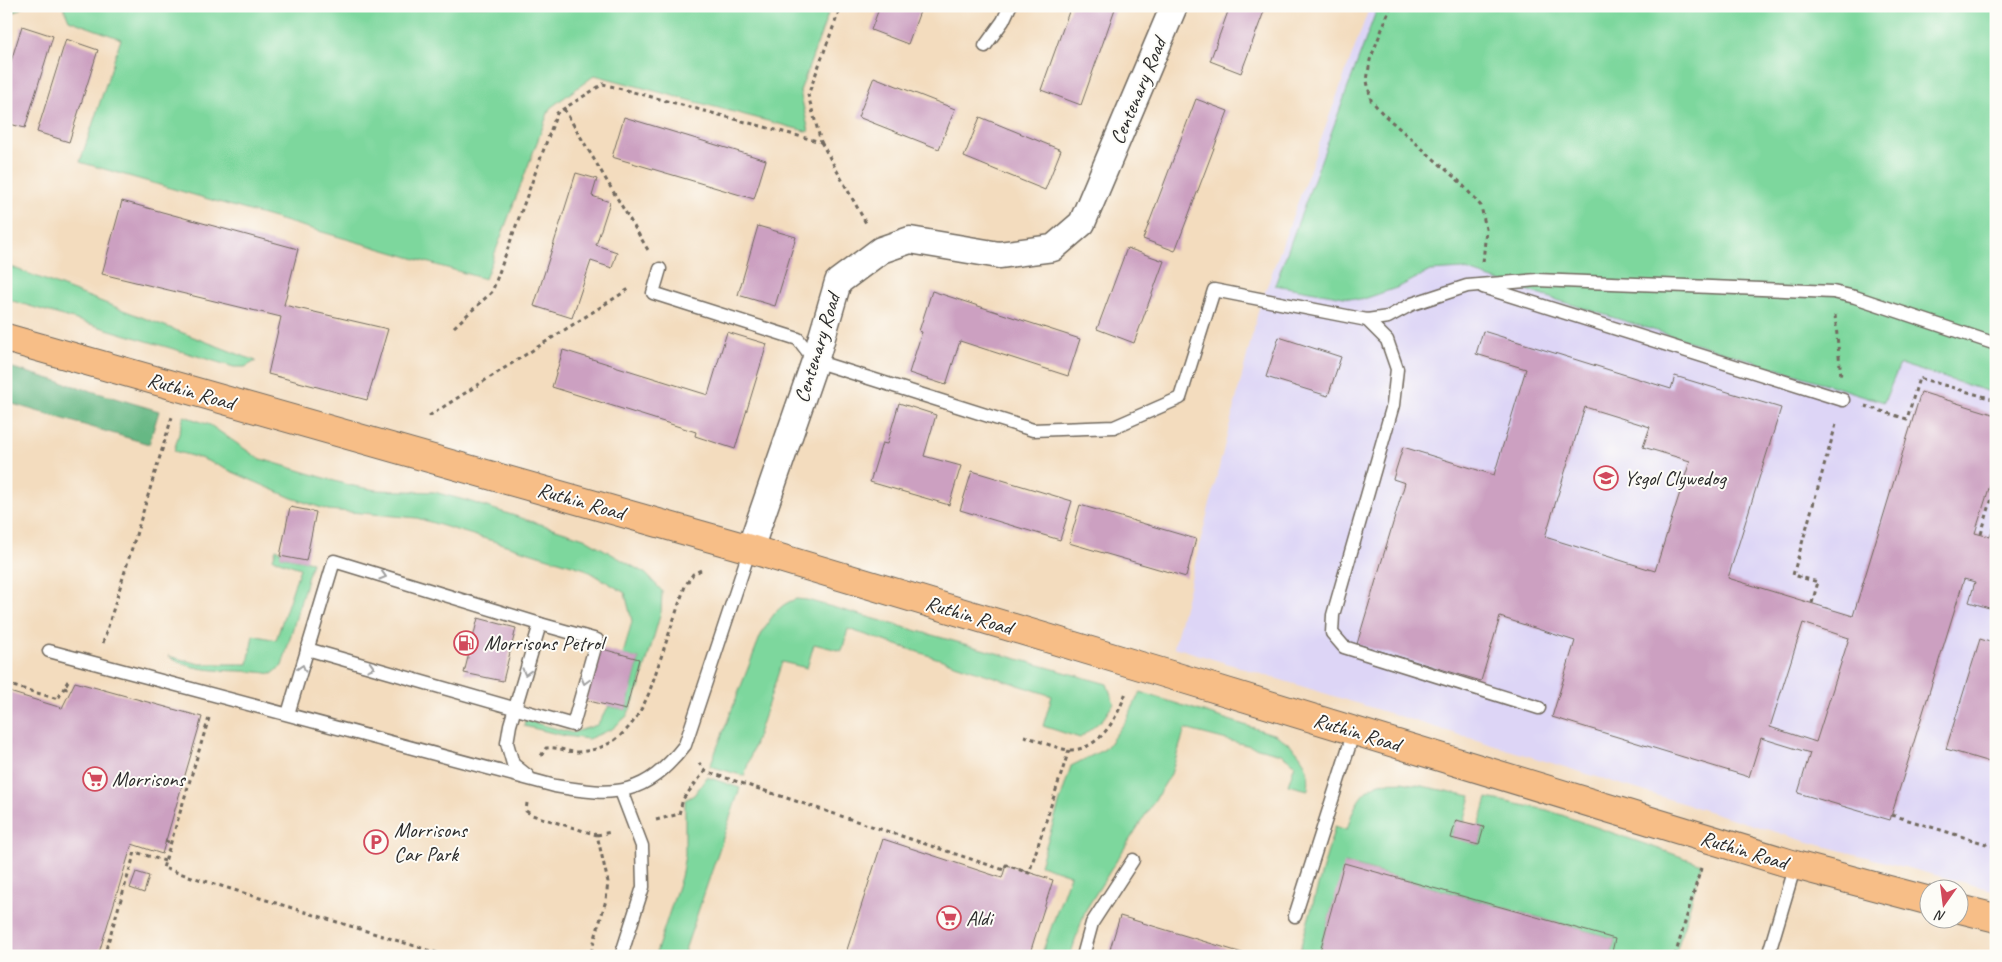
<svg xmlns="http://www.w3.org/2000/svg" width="2002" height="962" viewBox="0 0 2002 962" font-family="Caveat,sans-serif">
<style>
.built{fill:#ddd5f6}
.green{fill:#7dd79d;stroke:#548164}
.forest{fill:#66b884;stroke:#487258}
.building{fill:#cca0c1;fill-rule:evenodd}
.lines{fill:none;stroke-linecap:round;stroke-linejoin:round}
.lane-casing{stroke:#71695e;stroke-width:15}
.street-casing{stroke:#71695e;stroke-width:29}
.primary-casing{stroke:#71695e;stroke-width:30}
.path{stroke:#71695e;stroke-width:3;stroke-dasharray:4 4;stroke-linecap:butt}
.lane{stroke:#fff;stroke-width:12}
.street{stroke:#fff;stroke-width:26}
.primary{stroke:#f7be87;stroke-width:28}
.oneway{stroke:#a0a0a0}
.labels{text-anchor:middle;stroke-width:4;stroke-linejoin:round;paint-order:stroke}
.street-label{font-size:21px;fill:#2b2b2b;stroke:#fdfcf7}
.poi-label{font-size:21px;fill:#2b2b2b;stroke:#fdfcf7;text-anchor:start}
</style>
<rect width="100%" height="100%" fill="#fdfcf7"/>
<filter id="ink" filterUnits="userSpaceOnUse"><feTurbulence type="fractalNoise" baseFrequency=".02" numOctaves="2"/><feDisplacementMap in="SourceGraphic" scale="10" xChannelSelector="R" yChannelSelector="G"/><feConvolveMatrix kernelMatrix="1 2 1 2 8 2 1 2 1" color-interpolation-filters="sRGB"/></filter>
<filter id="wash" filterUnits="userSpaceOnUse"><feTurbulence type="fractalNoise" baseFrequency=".0096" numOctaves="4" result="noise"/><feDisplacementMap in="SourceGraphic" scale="20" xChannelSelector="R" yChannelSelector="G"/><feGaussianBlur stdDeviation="1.12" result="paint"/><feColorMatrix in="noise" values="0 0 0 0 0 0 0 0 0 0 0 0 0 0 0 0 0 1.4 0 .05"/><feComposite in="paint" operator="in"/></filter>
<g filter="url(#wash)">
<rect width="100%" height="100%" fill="#f3dcbe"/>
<!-- built -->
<polygon class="built" points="1370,6 1996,6 1996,891 1805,841 1174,647 1259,308"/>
<!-- green -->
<g class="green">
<polygon points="63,6 831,6 800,91 809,132 595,75 550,108 485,279 80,162 121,39 69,20"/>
<polygon points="1378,6 1996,6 1996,394 1900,364 1884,402 1541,295 1463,269 1430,271 1399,287 1361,300 1275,285"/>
<polygon points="6,265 256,361 245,367 234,367 6,299"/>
<polygon points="184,416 210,425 258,458 348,485 376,490 434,492 468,501 584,538 646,574 662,591 661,612 639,688 627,716 612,729 588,739 566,736 524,726 525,720 572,733 597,725 609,706 626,710 639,659 623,655 632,621 625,593 585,569 417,518 328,510 292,498 203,459 174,451"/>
<path d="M276,549L281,551V556L312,562L282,666L272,674C238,667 199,677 168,656L200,664H248L253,635L276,640L300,568L273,559Z"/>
<path d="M796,599L807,600L1107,684L1114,703L1103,719L1080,738L1043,726L1052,696L848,629L842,651L814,644L807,668L782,662L744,776L710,766L760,637C769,620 777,605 796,599Z"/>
<path d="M1140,692L1276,735C1297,747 1312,764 1308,790L1288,785L1295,764L1281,754L1185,729L1171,774L1085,911L1070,956H1041L1070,875L1040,865L1071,766L1105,749L1126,721Z"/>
<polygon points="707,777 740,788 683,956 655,956 681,877 685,855 685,800 694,795"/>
<path d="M1402,782L1471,796L1464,822L1456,820L1451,837L1479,845L1484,828L1479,826L1487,798L1547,810L1702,864L1675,956H1611L1615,939L1345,863L1320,951L1335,956H1314V953L1300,949L1335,826L1347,830C1352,812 1358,793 1377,784C1384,781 1395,783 1402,782Z"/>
</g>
<!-- forest -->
<g class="forest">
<polygon points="6,6 25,6 13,13 6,26"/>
<polygon points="6,366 159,411 149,444 6,402"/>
</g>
<g id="blocks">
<!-- building -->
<g class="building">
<polygon points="880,6 922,6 908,44 871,30"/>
<polygon points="1071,6 1116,6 1081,105 1041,90"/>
<polygon points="1230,6 1266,6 1241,73 1210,61"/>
<polygon points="22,26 53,36 25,128 6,123 6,77"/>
<polygon points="66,39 98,50 69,142 37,132"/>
<polygon points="874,77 955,109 939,149 858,117"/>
<polygon points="1196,99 1228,111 1175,251 1143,239"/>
<polygon points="624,117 766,160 754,199 612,157"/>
<polygon points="980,117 1061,150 1045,190 964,157"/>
<polygon points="576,173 597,179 592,196 610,202 596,245 617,252 612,268 591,261 572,318 534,306"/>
<polygon points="122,201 298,249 284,305 388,329 367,400 268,374 281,317 102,274"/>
<polygon points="758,226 796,237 775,306 738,295"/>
<polygon points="1127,248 1164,261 1134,343 1097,329"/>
<polygon points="932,291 1080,339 1068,376 960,341 946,385 909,373 922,332 919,331"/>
<path d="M1483,331L1671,389L1675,376L1781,408L1728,578L1853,616L1921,392L1996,415V466L1975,533L1990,537L1996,519V610L1969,602L1975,582L1964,579L1890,820L1798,793L1810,753L1761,738L1749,777L1552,717L1575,641L1500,617L1481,681L1357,644L1405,483L1393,479L1403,447L1494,475L1526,369L1476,354ZM1585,407L1650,427L1643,447L1690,461L1655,571L1545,537ZM1803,623L1849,638L1816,742L1770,727Z"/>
<polygon points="727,332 767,344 735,449 695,436 696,432 552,387 563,350 708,395"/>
<polygon points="1279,337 1341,357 1328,396 1266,377"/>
<polygon points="899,403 936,415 924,456 961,466 949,505 870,482 882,443 887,444"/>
<polygon points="972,471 1072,501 1060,540 960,510"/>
<polygon points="1080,505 1196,539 1186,577 1069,543"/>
<polygon points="290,507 316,512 306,561 280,556"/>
<polygon points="478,618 516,628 503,681 464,673"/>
<polygon points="1980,639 1996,644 1996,764 1946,749"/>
<polygon points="599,648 639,659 626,710 585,700"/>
<polygon points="75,682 202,717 162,854 132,844 98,956 6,956 6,691 62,708"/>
<polygon points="1456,820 1484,827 1479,845 1451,838"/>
<polygon points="883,839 1002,878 1006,865 1053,880 1029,956 845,956"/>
<polygon points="1344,863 1615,939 1611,956 1335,956 1320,951"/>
<polygon points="136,872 149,876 144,893 130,888"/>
<polygon points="1120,916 1249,955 1249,956 1108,956"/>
</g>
</g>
</g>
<g filter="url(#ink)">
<use href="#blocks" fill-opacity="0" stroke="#71695e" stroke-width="1"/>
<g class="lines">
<!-- lane casing -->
<g class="lane-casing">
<g id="lane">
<polyline points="985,46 1003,21 1010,6"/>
<polyline points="660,269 653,293 798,339 815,361 1033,430 1114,427 1180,398 1214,290 1367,320 1388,317 1412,304 1467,286 1537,280 1833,292 1855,297 1996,344"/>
<polyline points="1483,287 1843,400"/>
<polyline points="1367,320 1387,340 1397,369 1393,405 1333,615 1332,633 1344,647 1539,708"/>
<polyline points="307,649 573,725 597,640 540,624"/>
<path d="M49,651L555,786C616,797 645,796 685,745L750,549"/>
<polyline points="288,714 334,561 540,624 510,725 507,743 513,764 528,776"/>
<polyline points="1295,916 1354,731"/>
<polyline points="621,956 643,887 642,846 621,791"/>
<polyline points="1083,956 1092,923 1133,860"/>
<polyline points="1768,956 1795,865"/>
</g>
</g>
<!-- street casing -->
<g class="street-casing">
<polyline id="street" points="750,549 815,361 838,282 881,250 910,240 999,255 1053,248 1082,223 1174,6"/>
</g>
<!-- primary casing -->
<g class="primary-casing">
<g id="primary">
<polyline points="6,338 750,549 1164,673 1795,865 1930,901"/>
<polyline points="1960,909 1996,918"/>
</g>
</g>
<!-- path -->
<g class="path">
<polyline points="1391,6 1370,60 1367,81 1371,100 1383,114 1461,183 1481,206 1486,229 1483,263"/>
<polyline points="564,109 648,250"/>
<polyline points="821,142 867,225"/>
<polyline points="1835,315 1841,376"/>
<polyline points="454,327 492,292 557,113 603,84 821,142 808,95 841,6"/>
<polyline points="1865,406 1907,419 1919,378 1996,400"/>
<polyline points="429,416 629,289"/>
<polyline points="1981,534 1996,485"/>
<polyline points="1812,603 1818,582 1793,575 1837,421"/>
<polyline points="1994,621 1996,622"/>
<polyline points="103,643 172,417"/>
<polyline points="68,681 64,688 71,690"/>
<polyline points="6,684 58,699 64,688"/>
<polyline points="209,718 163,868 447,956"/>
<path d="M1024,736C1035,739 1060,750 1070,750C1100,750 1118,717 1126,692"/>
<path d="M541,756L546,748C557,746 566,752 577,752C615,750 635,726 649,693L685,586L693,574L703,569"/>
<polyline points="699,763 705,771 1004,870 1006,865 1029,873 1069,750"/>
<polyline points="527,803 526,811 532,815 597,835 608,882 606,900 590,956"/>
<polyline points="1892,815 1996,847"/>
<polyline points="656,820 679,814 683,799 705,771"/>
<polyline points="597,835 611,832"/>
<polyline points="165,841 171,843"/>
<polyline points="104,956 135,852 165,861"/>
<polyline points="1675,956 1701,868"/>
</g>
<!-- lane -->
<use href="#lane" class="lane"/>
<!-- street -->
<use href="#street" class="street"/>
<!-- primary -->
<use href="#primary" class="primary"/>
</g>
<!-- one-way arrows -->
<defs><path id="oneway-chevron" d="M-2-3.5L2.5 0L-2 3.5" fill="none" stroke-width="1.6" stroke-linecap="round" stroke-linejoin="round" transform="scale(1.25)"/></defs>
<g class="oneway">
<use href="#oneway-chevron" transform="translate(383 576) rotate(17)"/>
<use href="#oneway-chevron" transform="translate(371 667) rotate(16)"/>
<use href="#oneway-chevron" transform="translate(302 668) rotate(-73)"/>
<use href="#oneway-chevron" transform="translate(526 672) rotate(107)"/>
<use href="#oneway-chevron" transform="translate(585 681) rotate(106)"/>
</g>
</g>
<!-- icons -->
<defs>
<g id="school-ring" transform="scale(1.25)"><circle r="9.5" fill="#fdfcf7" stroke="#d1495b" stroke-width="1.5"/><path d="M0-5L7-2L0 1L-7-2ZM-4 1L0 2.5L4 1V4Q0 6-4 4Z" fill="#d1495b"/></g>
<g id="fuel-ring" transform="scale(1.25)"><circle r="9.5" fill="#fdfcf7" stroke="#d1495b" stroke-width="1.5"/><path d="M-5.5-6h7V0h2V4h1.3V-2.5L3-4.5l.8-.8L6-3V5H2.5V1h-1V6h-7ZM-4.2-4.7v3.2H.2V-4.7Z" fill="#d1495b"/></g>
<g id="supermarket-ring" transform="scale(1.25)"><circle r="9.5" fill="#fdfcf7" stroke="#d1495b" stroke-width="1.5"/><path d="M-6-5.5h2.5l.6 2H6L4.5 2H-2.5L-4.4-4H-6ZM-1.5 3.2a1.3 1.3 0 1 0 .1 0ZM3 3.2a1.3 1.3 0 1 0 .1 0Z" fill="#d1495b"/></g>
<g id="parking-ring" transform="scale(1.25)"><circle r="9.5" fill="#fdfcf7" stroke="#d1495b" stroke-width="1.5"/><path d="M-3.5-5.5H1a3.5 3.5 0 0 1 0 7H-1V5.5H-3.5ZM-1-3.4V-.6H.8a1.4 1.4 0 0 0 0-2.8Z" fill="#d1495b"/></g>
</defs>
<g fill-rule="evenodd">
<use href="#school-ring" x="1606" y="478"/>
<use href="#fuel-ring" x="466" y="643"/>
<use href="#supermarket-ring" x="95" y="779"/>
<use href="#parking-ring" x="376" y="842"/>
<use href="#supermarket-ring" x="949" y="918"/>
</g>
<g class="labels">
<!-- street labels -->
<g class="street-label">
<text transform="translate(1138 91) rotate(-67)" y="7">Centenary Road</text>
<text transform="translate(817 348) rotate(-73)" y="7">Centenary Road</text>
<text transform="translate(191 391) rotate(16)" y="7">Ruthin Road</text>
<text transform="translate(581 501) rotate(16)" y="7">Ruthin Road</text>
<text transform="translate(969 615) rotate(17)" y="7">Ruthin Road</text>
<text transform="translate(1357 732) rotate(17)" y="7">Ruthin Road</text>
<text transform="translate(1744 850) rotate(17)" y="7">Ruthin Road</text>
</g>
<!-- poi labels -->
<g class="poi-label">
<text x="1624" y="485">Ysgol Clywedog</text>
<text x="484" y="650">Morrisons Petrol</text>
<text x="112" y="786">Morrisons</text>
<text x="394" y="837">Morrisons<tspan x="394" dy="24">Car Park</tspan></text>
<text x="966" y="925">Aldi</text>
</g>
</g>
<!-- margin -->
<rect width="2002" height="962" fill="none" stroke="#fdfcf7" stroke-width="25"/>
<!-- north arrow -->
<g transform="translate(1944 904) rotate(194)"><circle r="24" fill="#fdfcf7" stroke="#a9a8a5"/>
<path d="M0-4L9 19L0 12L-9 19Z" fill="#d1495b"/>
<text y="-8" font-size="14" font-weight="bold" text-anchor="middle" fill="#2b2b2b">N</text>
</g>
</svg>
